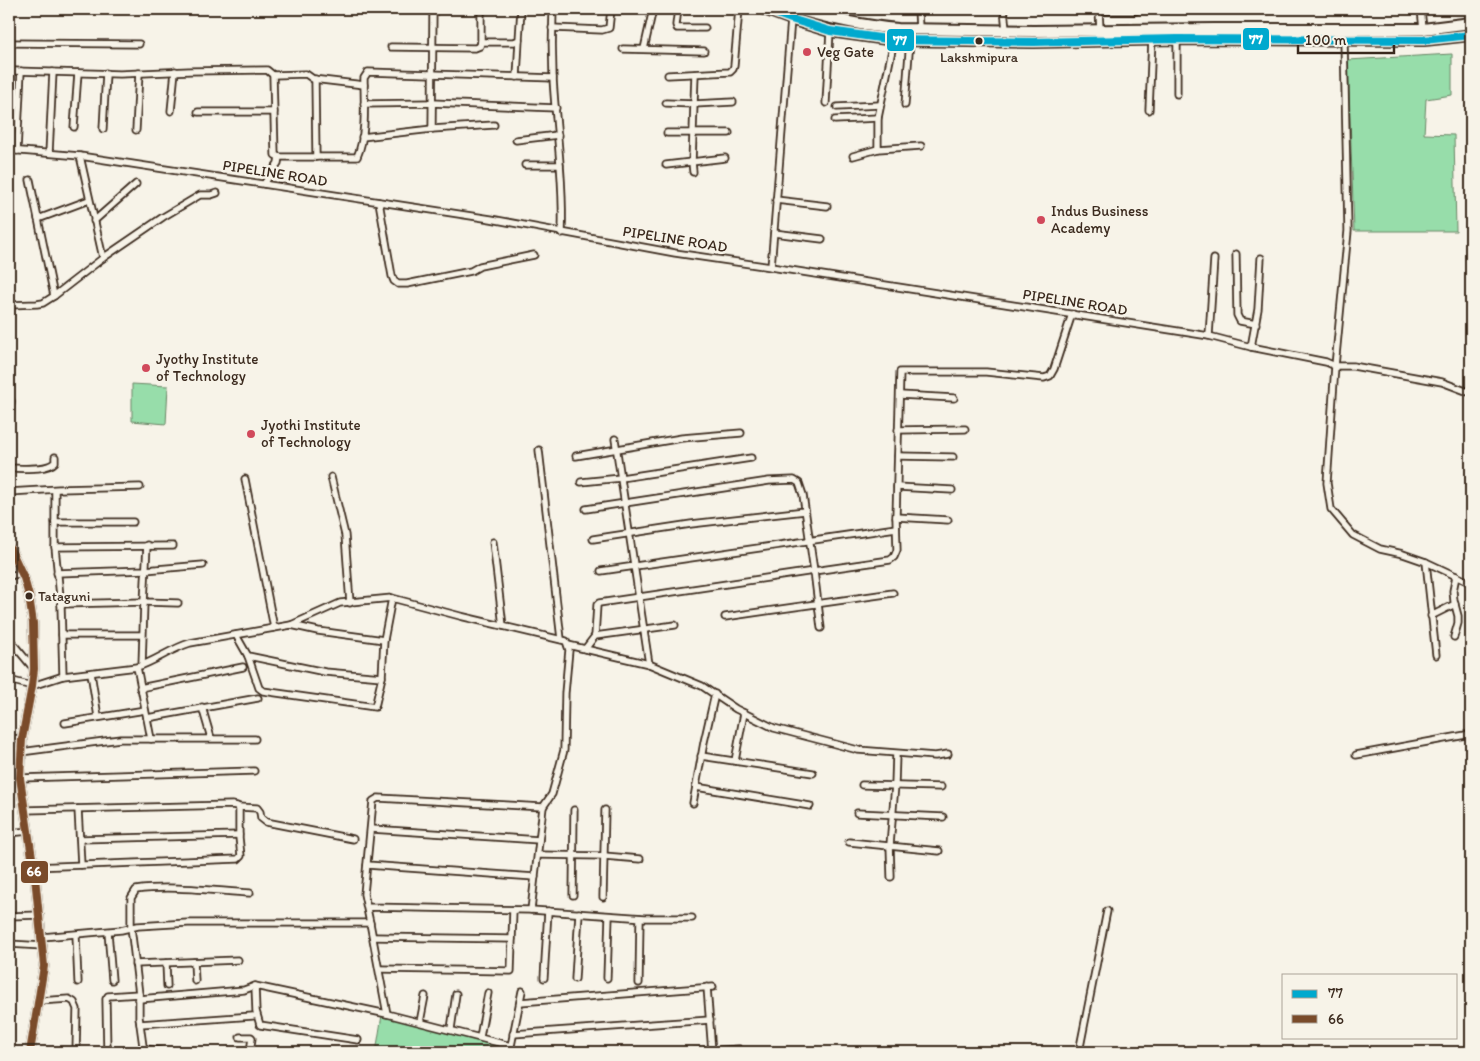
<svg xmlns="http://www.w3.org/2000/svg" width="1480" height="1061" viewBox="0 0 1480 1061" font-family="Itim,sans-serif">
<style>
.green{fill:#97ddaa;stroke:#698464}
.lines{fill:none;stroke-linecap:round;stroke-linejoin:round}
.minor-casing{stroke:#3b2a1e;stroke-width:9}
.secondary-casing{stroke:#3b2a1e;stroke-width:11}
.trunk-casing{stroke:#3b2a1e;stroke-width:14}
.minor{stroke:#f7f3e8;stroke-width:5.5}
.secondary{stroke:#f7f3e8;stroke-width:8}
.trunk{stroke:#f7f3e8;stroke-width:10}
.bus-1-casing{stroke:#f7f3e8;stroke-width:11}
.bus-2-casing{stroke:#f7f3e8;stroke-width:11}
.bus-1{stroke:#00a9ce;stroke-width:8}
.bus-2{stroke:#7a4b2a;stroke-width:8}
.bus-dot{fill:#3b2a1e;stroke:#f7f3e8;stroke-width:2}
.poi-dot{fill:#d1495b;stroke:#f7f3e8;stroke-width:2}
.labels{text-anchor:middle;stroke-width:5;stroke-linejoin:round;paint-order:stroke}
.bus-label{font-size:14px;fill:#3b2a1e;stroke:#f7f3e8}
.poi-label{font-size:15px;fill:#3b2a1e;stroke:#f7f3e8;text-anchor:start}
.street-label{font-size:15px;fill:#3b2a1e;stroke:#f7f3e8}
.line-badge{stroke:#f7f3e8;stroke-width:2}
.badge-label{font-size:14px;text-anchor:middle;font-weight:bold;fill:#fff}
</style>
<rect width="100%" height="100%" fill="#f7f3e8"/>
<filter id="ink" filterUnits="userSpaceOnUse"><feTurbulence type="fractalNoise" baseFrequency=".02" numOctaves="2"/><feDisplacementMap in="SourceGraphic" scale="10" xChannelSelector="R" yChannelSelector="G"/><feConvolveMatrix kernelMatrix="1 2 1 2 8 2 1 2 1" color-interpolation-filters="sRGB"/></filter>
<g filter="url(#ink)">
<!-- green -->
<g class="green">
<polygon points="1452,54 1452,95 1426,99 1424,134 1454,135 1456,231 1354,231 1348,60"/>
<polygon points="132,384 168,386 166,424 132,421"/>
<polygon points="382,1015 507,1047 505,1052 376,1052"/>
</g>
<g class="lines">
<!-- minor casing -->
<g class="minor-casing">
<g id="minor">
<path d="M553,9C552,32 552,55 553,78C556,130 564,181 562,233"/>
<polyline points="678,9 676,25 677,28 705,28"/>
<polyline points="918,9 919,29"/>
<polyline points="1004,9 1006,30"/>
<polyline points="1421,9 1423,29"/>
<polyline points="552,28 602,30 609,28 611,9"/>
<polyline points="1100,30 1099,11 1135,11 1140,9"/>
<polyline points="1344,40 1348,231 1335,366 1327,483 1331,509 1353,535 1380,549 1403,554 1426,562 1471,583"/>
<polyline points="481,42 514,42 519,40 521,9"/>
<polyline points="9,43 139,44"/>
<polyline points="391,47 475,48 480,46 481,42 481,9"/>
<polyline points="623,49 704,51"/>
<polyline points="644,49 653,9"/>
<path d="M9,66L11,71H14L120,74L190,71L267,70L273,75L275,155L279,157H357C367,135 364,102 364,78L368,72L553,78"/>
<polyline points="273,75 306,74 313,79 364,85"/>
<polyline points="668,75 730,72 733,69 734,66 739,9"/>
<polyline points="517,77 519,40"/>
<polyline points="315,79 316,157"/>
<polyline points="1177,94 1177,39"/>
<polyline points="666,103 694,104 733,102"/>
<polyline points="826,103 830,31"/>
<polyline points="364,104 432,103 556,108"/>
<polyline points="905,105 910,40"/>
<polyline points="837,107 880,105"/>
<polyline points="1149,110 1152,39"/>
<polyline points="171,111 175,71"/>
<polyline points="198,112 274,112"/>
<polyline points="835,120 878,118"/>
<polyline points="74,127 78,73"/>
<polyline points="103,129 106,73"/>
<polyline points="432,129 433,9"/>
<polyline points="136,130 139,73"/>
<polyline points="667,133 729,133"/>
<polyline points="362,137 432,129 494,125"/>
<polyline points="516,140 558,135"/>
<polyline points="878,149 878,118 894,40"/>
<polyline points="9,150 80,156 491,219 675,253 771,267 1209,336 1251,347 1326,362 1335,366 1353,366 1442,382 1471,393"/>
<polyline points="17,151 21,71"/>
<polyline points="49,153 53,72"/>
<polyline points="80,156 103,258"/>
<polyline points="853,156 878,149 921,146"/>
<polyline points="525,165 560,165"/>
<polyline points="666,165 725,158"/>
<polyline points="693,172 692,162 695,74"/>
<polyline points="30,180 54,296"/>
<polyline points="264,184 278,163 279,157"/>
<polyline points="776,200 827,206"/>
<polyline points="379,202 392,276 394,281 398,284 407,284 471,271 480,266 534,255"/>
<polyline points="38,219 89,200"/>
<polyline points="94,221 136,184"/>
<polyline points="774,233 822,239"/>
<polyline points="1236,254 1237,315 1240,321 1256,324"/>
<polyline points="771,267 791,19"/>
<polyline points="9,305 37,304 43,303 54,296 103,258 163,217 200,195 211,195 217,193"/>
<polyline points="1209,336 1214,259"/>
<polyline points="1251,347 1258,309 1261,258"/>
<polyline points="900,395 954,398"/>
<polyline points="9,419 11,401"/>
<polyline points="898,430 965,429"/>
<polyline points="615,439 649,664"/>
<polyline points="539,450 561,639"/>
<polyline points="576,456 682,438 741,433"/>
<polyline points="898,456 953,457"/>
<path d="M9,468C21,468 47,471 55,462V457"/>
<polyline points="331,477 345,535 350,603"/>
<polyline points="245,479 274,628"/>
<polyline points="581,482 621,478 751,458"/>
<polyline points="897,487 952,490"/>
<polyline points="55,490 55,547 61,606 63,676"/>
<polyline points="9,492 59,489 140,487"/>
<polyline points="586,509 769,481 794,480 799,483 803,495 814,571 890,560 894,557 897,550 896,517 900,372 986,372 1044,378 1050,376 1054,369 1071,317 1073,314"/>
<polyline points="896,517 948,520"/>
<polyline points="55,522 133,522"/>
<polyline points="593,539 691,524 805,511"/>
<polyline points="493,542 503,626"/>
<polyline points="147,545 144,602 178,603"/>
<polyline points="55,547 173,546"/>
<polyline points="1426,562 1436,655"/>
<polyline points="601,571 896,528"/>
<polyline points="57,573 145,570 203,565"/>
<polyline points="9,576 22,573"/>
<polyline points="61,604 144,602 142,665"/>
<polyline points="1431,616 1455,604"/>
<polyline points="725,617 893,593"/>
<polyline points="291,625 318,631 384,640"/>
<polyline points="62,635 142,635"/>
<polyline points="236,635 248,656 259,688 263,691 375,707 382,677 384,640 392,598"/>
<polyline points="595,636 597,605 599,603 814,571 821,628"/>
<polyline points="1454,637 1458,623 1458,616 1454,601 1453,591 1456,576"/>
<polyline points="9,639 34,669"/>
<polyline points="568,645 649,664 702,686 736,709 774,728 858,750 935,756 948,754"/>
<polyline points="585,649 595,636 675,625"/>
<polyline points="248,656 325,672 382,677"/>
<path d="M137,667C156,661 172,648 190,643L291,625L340,603L392,598L460,616L566,641L569,650L565,693L564,750L552,794L543,807"/>
<polyline points="91,673 98,717"/>
<polyline points="9,680 32,686 63,676 137,667 151,739"/>
<polyline points="140,688 243,667"/>
<polyline points="202,707 211,738"/>
<polyline points="147,718 258,698"/>
<polyline points="65,723 145,710"/>
<polyline points="9,738 22,739"/>
<polyline points="21,752 120,739 255,739"/>
<polyline points="1356,755 1471,734"/>
<polyline points="701,756 813,773"/>
<polyline points="735,761 744,713"/>
<polyline points="20,778 254,771"/>
<polyline points="862,785 941,787"/>
<polyline points="696,787 810,806"/>
<polyline points="693,803 704,742 715,694"/>
<polyline points="238,807 257,808 260,812 261,818 266,822 353,839"/>
<polyline points="78,809 81,865"/>
<polyline points="25,810 232,805 237,806 239,809 239,837 241,856 238,859 33,867"/>
<polyline points="857,813 943,817"/>
<polyline points="371,829 539,840"/>
<polyline points="9,833 29,831"/>
<polyline points="80,839 239,835"/>
<polyline points="849,842 939,851"/>
<polyline points="538,855 604,856 640,859"/>
<polyline points="367,865 535,877"/>
<polyline points="891,877 890,845 895,785 896,754"/>
<polyline points="573,895 574,810"/>
<polyline points="603,897 605,810"/>
<polyline points="531,910 645,918 692,918"/>
<polyline points="9,916 40,915"/>
<polyline points="370,923 387,1014"/>
<polyline points="108,932 112,980"/>
<polyline points="76,935 78,982"/>
<polyline points="42,937 121,930 138,926 188,923 370,923 364,894 373,801 378,798 543,807 531,910 367,907"/>
<polyline points="373,937 512,939"/>
<polyline points="9,944 43,946"/>
<polyline points="194,962 195,981"/>
<polyline points="166,963 167,986"/>
<polyline points="135,964 238,960"/>
<polyline points="380,969 511,971 513,910"/>
<polyline points="544,978 548,911"/>
<polyline points="607,978 609,916"/>
<polyline points="575,979 579,913"/>
<polyline points="639,983 640,918"/>
<polyline points="255,986 256,1011 260,1025 358,1040"/>
<polyline points="707,987 712,1052"/>
<polyline points="139,999 244,990 255,986 387,1014 511,1046 522,991"/>
<polyline points="39,1001 69,999 74,1002 77,1009 76,1052"/>
<polyline points="520,1002 713,987"/>
<polyline points="420,1022 425,996"/>
<polyline points="140,1024 253,1016"/>
<polyline points="451,1029 456,994"/>
<polyline points="513,1034 710,1020"/>
<polyline points="240,1037 251,1037 252,1038 250,1052"/>
<polyline points="480,1037 488,993"/>
<polyline points="107,1052 106,999 108,996 139,994"/>
<path d="M166,1052L146,1049L143,1046L139,1017V994L131,927V898L136,890C171,885 215,891 250,893"/>
<polyline points="694,1052 739,1049"/>
<polyline points="1079,1052 1107,911"/>
</g>
</g>
<!-- secondary casing -->
<g class="secondary-casing">
<polyline id="secondary" points="9,546 24,578 29,596 33,623 34,669 32,686 22,739 20,778 35,877 44,966 30,1052"/>
</g>
<!-- trunk casing -->
<g class="trunk-casing">
<g id="trunk">
<polyline points="764,9 791,19 830,31 894,40 1034,42 1177,39 1424,40 1471,35"/>
<path d="M797,9C831,19 863,26 898,29L1034,31L1214,29H1423L1471,23"/>
</g>
</g>
<!-- minor -->
<use href="#minor" class="minor"/>
<!-- secondary -->
<use href="#secondary" class="secondary"/>
<!-- trunk -->
<use href="#trunk" class="trunk"/>
<!-- bus-1 casing -->
<g class="bus-1-casing">
<polyline id="bus-1" points="764,9 791,19 830,31 894,40 1034,42 1177,39 1424,40 1471,35"/>
</g>
<!-- bus-2 casing -->
<g class="bus-2-casing">
<polyline id="bus-2" points="9,546 24,578 29,596 33,623 34,669 32,686 22,739 20,778 35,877 44,966 30,1052"/>
</g>
<!-- bus-1 -->
<use href="#bus-1" class="bus-1"/>
<!-- bus-2 -->
<use href="#bus-2" class="bus-2"/>
</g>
</g>
<!-- markers -->
<g class="bus-dot">
<circle cx="979" cy="41" r="4.5"/>
<circle cx="29" cy="596" r="4.5"/>
</g>
<g class="poi-dot">
<circle cx="807" cy="52" r="5"/>
<circle cx="1041" cy="220" r="5"/>
<circle cx="146" cy="368" r="5"/>
<circle cx="251" cy="434" r="5"/>
</g>
<g class="labels">
<!-- bus labels -->
<g class="bus-label">
<text x="979" y="62">Lakshmipura</text>
<text x="38" y="601" text-anchor="start">Tataguni</text>
</g>
<!-- poi labels -->
<g class="poi-label">
<text x="817" y="57">Veg Gate</text>
<text x="1051" y="216">Indus Business<tspan x="1051" dy="17">Academy</tspan></text>
<text x="156" y="364">Jyothy Institute<tspan x="156" dy="17">of Technology</tspan></text>
<text x="261" y="430">Jyothi Institute<tspan x="261" dy="17">of Technology</tspan></text>
</g>
<!-- street labels -->
<g class="street-label">
<text transform="translate(275 173) rotate(9)" y="5">PIPELINE ROAD</text>
<text transform="translate(675 239) rotate(9)" y="5">PIPELINE ROAD</text>
<text transform="translate(1075 302) rotate(9)" y="5">PIPELINE ROAD</text>
</g>
</g>
<g class="line-badge">
<rect x="1242" y="27" width="28" height="24" rx="5" fill="#00a9ce"/>
<rect x="886" y="28" width="29" height="24" rx="5" fill="#00a9ce"/>
<rect x="20" y="860" width="29" height="24" rx="5" fill="#7a4b2a"/>
</g>
<g class="badge-label">
<text x="1256" y="44">77</text>
<text x="900" y="45">77</text>
<text x="34" y="876">66</text>
</g>
<!-- margin -->
<rect width="1480" height="1061" fill="none" stroke="#f7f3e8" stroke-width="30"/>
<rect x="15" y="15" width="1450" height="1031" fill="none" stroke="#3b2a1e" stroke-width="2" filter="url(#ink)"/>
<!-- legend -->
<rect x="1282" y="974" width="175" height="65" fill="#f7f3e8" stroke="#aca397"/>
<rect x="1292" y="990" width="25" height="8" fill="#00a9ce" stroke="#aca397"/>
<text x="1328" y="998" font-size="15" fill="#3b2a1e">77</text>
<rect x="1292" y="1015" width="25" height="8" fill="#7a4b2a" stroke="#aca397"/>
<text x="1328" y="1024" font-size="15" fill="#3b2a1e">66</text>
<!-- scale -->
<path d="M1298 45v8h96v-8" fill="none" stroke="#3b2a1e" stroke-width="2.5"/>
<text x="1305" y="45" font-size="15" fill="#3b2a1e" stroke="#f7f3e8" stroke-width="4" paint-order="stroke">100 m</text>
</svg>
